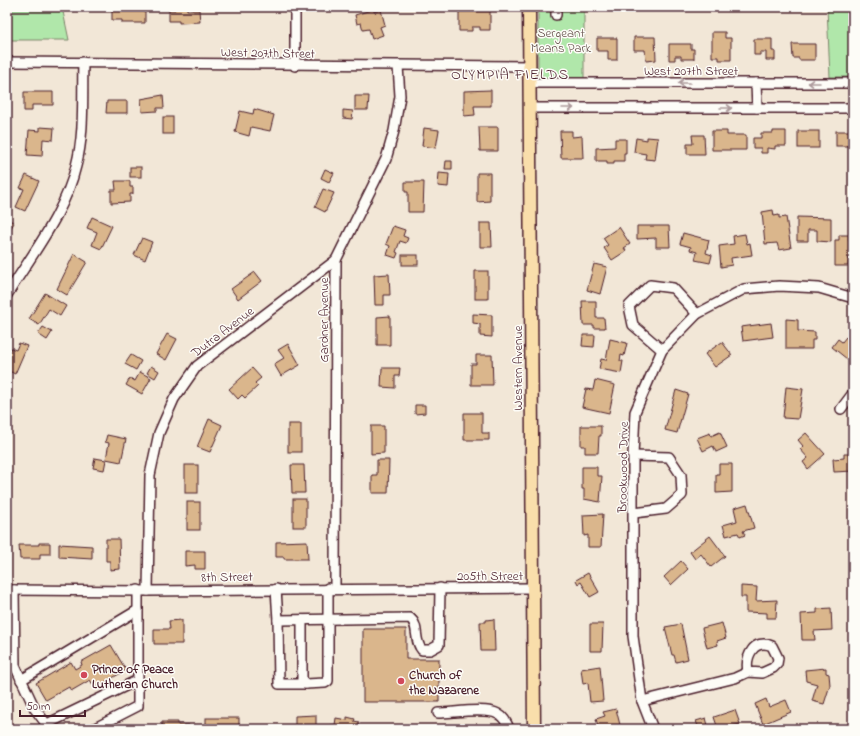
<svg xmlns="http://www.w3.org/2000/svg" width="860" height="736" viewBox="0 0 860 736" font-family="'Indie Flower',sans-serif">
<style>
.green{fill:#b0e7aa;stroke:#7d836a}
.building{fill:#dab68c;stroke:#4a1f2b}
.lines{fill:none;stroke-linecap:round;stroke-linejoin:round}
.minor-casing{stroke:#4a1f2b;stroke-width:12}
.major-casing{stroke:#4a1f2b;stroke-width:15}
.minor{stroke:#fdfcf7;stroke-width:9}
.major{stroke:#f9deab;stroke-width:12}
.oneway{stroke:#ac999b}
.poi-dot{fill:#d1495b;stroke:#fdfcf7;stroke-width:1.5}
.labels{text-anchor:middle;stroke-width:3;stroke-linejoin:round;paint-order:stroke}
.park-label{font-size:13px;fill:#64514b;stroke:#fdfcf7}
.street-label{font-size:13px;fill:#4a1f2b;stroke:#fdfcf7}
.poi-label{font-size:13px;font-weight:bold;fill:#4a1f2b;stroke:#fdfcf7;text-anchor:start}
.quarter-label{font-size:15px;letter-spacing:1px;fill:#4a1f2b;stroke:#fdfcf7}
</style>
<rect width="100%" height="100%" fill="#f2e7d7"/>
<filter id="ink" filterUnits="userSpaceOnUse"><feTurbulence type="fractalNoise" baseFrequency=".025" numOctaves="2"/><feDisplacementMap in="SourceGraphic" scale="8" xChannelSelector="R" yChannelSelector="G"/><feConvolveMatrix kernelMatrix="1 2 1 2 8 2 1 2 1" color-interpolation-filters="sRGB"/></filter>
<g filter="url(#ink)">
<!-- green -->
<g class="green">
<polygon points="7,7 62,7 69,40 7,40"/>
<path d="M538,7H584V80C569,80 547,85 538,71Z"/>
<polygon points="827,7 853,7 853,77 830,77"/>
</g>
<!-- building -->
<g class="building">
<polygon points="112,7 135,7 135,10 145,10 145,23 122,23 122,20 112,20"/>
<polygon points="175,7 187,7 187,10 199,10 200,22 179,23 179,21 169,21 169,10 175,10"/>
<polygon points="374,9 374,12 381,10 385,25 380,27 383,35 372,39 369,29 363,30 361,23 357,24 355,15"/>
<polygon points="459,11 490,11 490,30 480,30 480,27 472,27 472,31 459,31"/>
<polygon points="712,32 725,32 725,38 731,38 731,60 719,60 719,57 712,57"/>
<polygon points="634,37 655,37 656,60 646,61 645,50 634,50"/>
<polygon points="597,38 617,38 617,60 608,60 608,51 597,51"/>
<polygon points="754,39 772,39 772,51 775,51 775,60 766,60 766,52 760,52 760,55 754,55"/>
<polygon points="669,44 691,44 691,49 694,49 694,59 681,59 681,56 675,56 675,60 669,60"/>
<polygon points="792,44 815,44 815,60 799,60 799,58 793,58"/>
<polygon points="491,90 491,106 474,106 475,115 464,116 464,91"/>
<polygon points="24,92 53,92 53,105 32,105 32,111 24,111"/>
<polygon points="163,95 164,108 157,108 157,111 142,112 141,99"/>
<polygon points="355,96 369,96 368,110 355,110"/>
<polygon points="107,101 127,101 127,113 106,113"/>
<polygon points="254,109 274,115 270,131 251,127 249,136 235,132 240,111 253,114"/>
<polygon points="343,110 353,111 352,119 343,118"/>
<rect x="163" y="117" width="10" height="17"/>
<polygon points="40,127 54,128 53,140 43,139 42,156 27,155 29,130 40,131"/>
<polygon points="479,127 498,127 498,151 480,151"/>
<polygon points="424,128 439,130 436,148 422,146"/>
<polygon points="560,131 572,131 572,137 582,136 583,158 561,158"/>
<polygon points="712,131 727,131 727,135 746,135 746,150 712,150"/>
<polygon points="773,131 786,131 786,146 775,146 775,149 767,148 767,153 761,153 761,148 753,148 753,138 761,138 761,133 773,133"/>
<rect x="798" y="131" width="21" height="17"/>
<rect x="836" y="131" width="17" height="15"/>
<polygon points="692,135 704,135 705,154 687,154 687,144 693,144"/>
<polygon points="647,137 658,138 655,160 645,159 646,154 634,152 636,138 647,140"/>
<polygon points="615,139 626,139 626,153 624,153 624,161 614,161 614,164 607,164 607,161 596,161 596,148 615,147"/>
<polygon points="446,161 452,161 452,169 445,169"/>
<rect x="130" y="167" width="11" height="10"/>
<polygon points="325,169 334,173 329,182 321,178"/>
<polygon points="439,173 449,174 448,187 438,186"/>
<polygon points="477,173 490,173 490,201 477,202"/>
<polygon points="26,175 39,181 25,211 16,207 24,189 20,188"/>
<polygon points="115,181 130,181 130,187 133,187 133,194 130,194 130,202 111,203 111,190 116,190"/>
<polygon points="405,182 424,182 423,212 408,212 408,192 405,192"/>
<polygon points="323,189 334,193 325,212 315,207"/>
<polygon points="773,210 774,216 779,215 779,218 786,217 791,248 779,250 777,243 765,244 762,212"/>
<polygon points="92,217 112,226 101,249 92,245 97,232 87,228"/>
<polygon points="797,217 831,218 831,242 817,241 817,230 808,230 808,241 797,241"/>
<polygon points="7,218 14,223 7,234"/>
<polygon points="480,223 491,223 492,247 480,247"/>
<polygon points="393,226 405,230 403,236 408,238 406,243 400,241 396,252 398,253 396,258 387,255 390,246 386,244"/>
<polygon points="637,226 669,226 670,247 656,247 656,238 637,239"/>
<polygon points="619,227 630,244 624,248 626,251 612,260 604,248 608,245 603,238"/>
<polygon points="683,233 709,240 706,253 712,255 710,263 695,260 697,252 690,250 691,247 680,244"/>
<polygon points="745,234 747,244 750,243 752,255 731,258 732,265 721,267 719,246 734,244 733,236"/>
<polygon points="839,235 849,235 849,240 853,240 853,257 849,257 848,266 835,266 835,240 839,240"/>
<polygon points="142,238 152,242 145,260 134,255"/>
<polygon points="74,254 87,262 67,295 57,289"/>
<rect x="402" y="255" width="16" height="10"/>
<polygon points="594,264 607,267 600,294 587,290"/>
<rect x="475" y="271" width="13" height="28"/>
<polygon points="255,272 262,281 238,299 231,289"/>
<polygon points="389,274 390,295 384,295 384,305 375,305 374,275"/>
<polygon points="45,293 66,306 60,316 49,309 39,325 29,319"/>
<polygon points="582,301 596,301 596,318 604,318 605,328 594,328 594,325 583,325"/>
<polygon points="473,314 492,315 492,337 480,336 480,324 473,323"/>
<polygon points="390,316 390,345 377,345 377,317"/>
<polygon points="786,319 798,320 798,331 815,332 815,340 812,340 812,349 786,349"/>
<polygon points="771,323 773,337 743,341 741,327"/>
<polygon points="43,327 52,332 47,340 38,334"/>
<polygon points="167,334 177,339 166,360 156,354"/>
<polygon points="583,335 595,335 594,347 582,346"/>
<polygon points="846,337 853,342 853,350 847,359 832,347 838,339 842,342"/>
<polygon points="610,339 627,343 624,356 621,355 620,361 623,361 621,373 599,369 601,359 606,360"/>
<polygon points="722,342 732,355 715,367 705,354"/>
<polygon points="19,343 27,346 15,374 7,370 7,357 11,348 16,350"/>
<polygon points="288,344 300,365 281,376 274,364 284,358 278,350"/>
<polygon points="131,355 141,361 136,370 125,364"/>
<polygon points="476,355 492,355 493,385 471,385 471,364 476,364"/>
<polygon points="151,366 159,371 155,378 147,373"/>
<polygon points="252,368 261,378 255,383 258,386 245,398 242,395 238,399 229,389"/>
<polygon points="382,368 400,368 399,376 395,376 395,388 381,387"/>
<polygon points="140,372 151,378 142,394 126,385 130,378 135,381"/>
<polygon points="595,380 615,385 609,413 582,407 586,389 593,390"/>
<polygon points="786,387 803,389 798,419 783,418"/>
<polygon points="676,390 688,394 677,433 665,430"/>
<polygon points="415,405 425,405 425,413 415,414"/>
<polygon points="464,413 482,413 482,433 489,433 489,440 464,440"/>
<polygon points="209,419 222,425 210,452 197,447"/>
<rect x="288" y="424" width="13" height="28"/>
<polygon points="371,426 384,426 384,453 371,454"/>
<polygon points="581,426 601,426 601,436 599,436 598,453 585,453 585,446 581,446"/>
<polygon points="720,432 727,447 716,452 713,446 703,451 697,438 710,433 711,436"/>
<polygon points="806,433 825,454 808,469 803,462 808,458 800,449 803,446 798,440"/>
<polygon points="107,435 126,439 121,462 106,459 109,443 105,442"/>
<polygon points="844,454 853,454 853,471 834,472 833,459 844,458"/>
<polygon points="95,458 106,460 104,470 93,468"/>
<polygon points="377,460 389,460 388,493 372,493 372,475 377,475"/>
<polygon points="719,464 732,464 732,492 716,493 716,474 719,474"/>
<rect x="185" y="465" width="13" height="28"/>
<polygon points="291,465 304,465 305,493 292,493"/>
<polygon points="582,467 597,467 597,476 602,476 600,502 584,499 584,489 582,489"/>
<rect x="293" y="499" width="13" height="28"/>
<rect x="187" y="502" width="13" height="28"/>
<polygon points="747,504 754,528 743,531 745,535 740,537 738,533 726,536 723,525 737,521 734,508"/>
<polygon points="603,514 601,547 588,547 588,535 584,536 583,515"/>
<polygon points="710,536 725,556 711,567 701,554 695,559 690,552"/>
<polygon points="106,539 119,539 120,569 110,570 110,561 106,561"/>
<polygon points="307,541 308,559 284,559 284,557 276,557 276,542"/>
<polygon points="39,543 50,543 50,554 40,554 40,559 20,559 19,545 39,545"/>
<polygon points="59,544 92,546 92,559 59,557"/>
<polygon points="185,551 205,551 205,569 195,569 195,565 185,566"/>
<polygon points="681,561 688,569 671,585 664,577"/>
<polygon points="588,573 599,592 590,597 581,582 578,584 576,580"/>
<polygon points="741,586 757,587 756,601 777,600 776,618 767,618 767,613 746,612 746,597 741,597"/>
<polygon points="831,608 832,630 814,631 815,640 802,640 801,614 817,613 817,609"/>
<polygon points="494,619 495,651 481,651 480,622 486,622 486,620"/>
<polygon points="182,620 182,644 154,644 154,629 170,629 169,621"/>
<polygon points="722,623 726,638 717,641 718,645 707,648 702,628"/>
<polygon points="590,624 603,624 602,651 590,651"/>
<polygon points="681,624 688,659 676,662 674,655 672,655 665,627"/>
<polygon points="363,629 406,629 406,659 439,659 439,702 363,702"/>
<polygon points="111,645 126,670 95,688 90,680 71,691 69,687 46,700 36,683 71,662 75,669 82,665 81,662"/>
<polygon points="600,666 603,701 590,702 588,683 583,684 581,669"/>
<polygon points="826,668 826,673 829,674 830,685 824,704 812,701 817,684 806,681 805,670"/>
<polygon points="766,699 769,707 786,700 791,712 763,724 755,704"/>
<polygon points="616,709 621,729 599,729 596,719 605,716 603,712"/>
<polygon points="735,710 740,724 718,729 714,717"/>
<polygon points="316,715 316,726 318,726 318,729 295,729 295,716"/>
<polygon points="347,717 355,719 354,721 359,722 358,729 331,729 331,725 335,725 336,718 347,720"/>
<rect x="206" y="718" width="33" height="11"/>
<polygon points="706,718 709,729 699,729 696,721"/>
<polygon points="162,722 178,722 178,725 189,725 189,729 162,729"/>
<polygon points="490,727 490,729 458,729 458,728"/>
</g>
<g class="lines">
<!-- minor casing -->
<g class="minor-casing">
<g id="minor">
<polyline points="295,7 295,66"/>
<polyline points="556,7 556,15"/>
<polyline points="7,62 529,66"/>
<polyline points="529,83 853,83"/>
<polyline points="756,83 757,108"/>
<polyline points="529,108 853,108"/>
<path d="M7,295C32,254 65,213 76,166C85,133 82,96 83,62"/>
<polyline points="662,350 633,325 629,306 650,285 673,288 697,314"/>
<polyline points="841,409 853,393"/>
<polyline points="633,456 669,457 681,475 682,495 666,509 634,513"/>
<polyline points="335,588 336,260 386,159 394,131 400,96 398,66"/>
<path d="M276,589L278,620L410,618C420,626 413,640 422,650H430L439,645L440,588"/>
<polyline points="7,590 148,591 533,588"/>
<polyline points="14,590 15,666 35,709 50,729"/>
<polyline points="148,591 150,475 159,433 174,399 197,366 336,260"/>
<polyline points="278,620 279,684 306,684"/>
<polyline points="302,620 302,680 306,684 325,683 328,681 328,588"/>
<polyline points="21,680 138,610"/>
<path d="M642,701L735,678L748,672L762,673L773,668L777,664L778,658L772,646C754,638 745,656 748,672"/>
<path d="M438,713C453,713 486,707 498,714C504,717 507,723 509,729"/>
<polyline points="47,724 138,680"/>
<polyline points="93,729 138,706 138,590"/>
<polyline points="653,729 642,701 633,636 633,456 635,412 662,350 697,314 744,289 779,286 819,288 853,298"/>
</g>
</g>
<!-- major casing -->
<g class="major-casing">
<polyline id="major" points="529,7 534,729"/>
</g>
<!-- minor -->
<use href="#minor" class="minor"/>
<!-- major -->
<use href="#major" class="major"/>
</g>
<!-- one-way arrows -->
<defs><path id="oneway-shaft" d="M-6 0H5M1.5-3L5.5 0L1.5 3" fill="none" stroke-width="1.6" stroke-linecap="round" stroke-linejoin="round"/></defs>
<g class="oneway">
<use href="#oneway-shaft" transform="translate(684 83) rotate(180)"/>
<use href="#oneway-shaft" transform="translate(814 83) rotate(180)"/>
<use href="#oneway-shaft" transform="translate(568 108)"/>
<use href="#oneway-shaft" transform="translate(726 108)"/>
</g>
</g>
<!-- markers -->
<g class="poi-dot">
<circle cx="84" cy="675" r="4"/>
<circle cx="401" cy="681" r="4"/>
</g>
<g class="labels">
<!-- park labels -->
<g class="park-label">
<text x="561" y="37">Sergeant<tspan x="561" dy="15">Means Park</tspan></text>
</g>
<!-- street labels -->
<g class="street-label">
<text transform="translate(268 52) rotate(1)" y="5">West 207th Street</text>
<text x="691" y="75">West 207th Street</text>
<text transform="translate(323 320) rotate(-90)" y="5">Gardner Avenue</text>
<text transform="translate(222 331) rotate(-37)" y="5">Dutra Avenue</text>
<text transform="translate(517 368) rotate(-90)" y="5">Western Avenue</text>
<text transform="translate(622 467) rotate(-89)" y="5">Brookwood Drive</text>
<text x="490" y="580">205th Street</text>
<text transform="translate(227 576) rotate(-1)" y="5">8th Street</text>
</g>
<!-- poi labels -->
<g class="poi-label">
<text x="92" y="673">Prince of Peace<tspan x="92" dy="15">Lutheran Church</tspan></text>
<text x="409" y="679">Church of<tspan x="409" dy="15">the Nazarene</tspan></text>
</g>
<!-- quarter labels -->
<g class="quarter-label">
<text x="510" y="79">OLYMPIA FIELDS</text>
</g>
</g>
<!-- margin -->
<rect width="860" height="736" fill="none" stroke="#fdfcf7" stroke-width="24"/>
<rect x="12" y="12" width="836" height="712" fill="none" stroke="#4a1f2b" stroke-width="1.5" filter="url(#ink)"/>
<!-- scale -->
<path d="M20 710v6h65v-6" fill="none" stroke="#4a1f2b" stroke-width="2"/>
<text x="26" y="710" font-size="12" fill="#4a1f2b" stroke="#fdfcf7" stroke-width="3" paint-order="stroke">50 m</text>
</svg>
